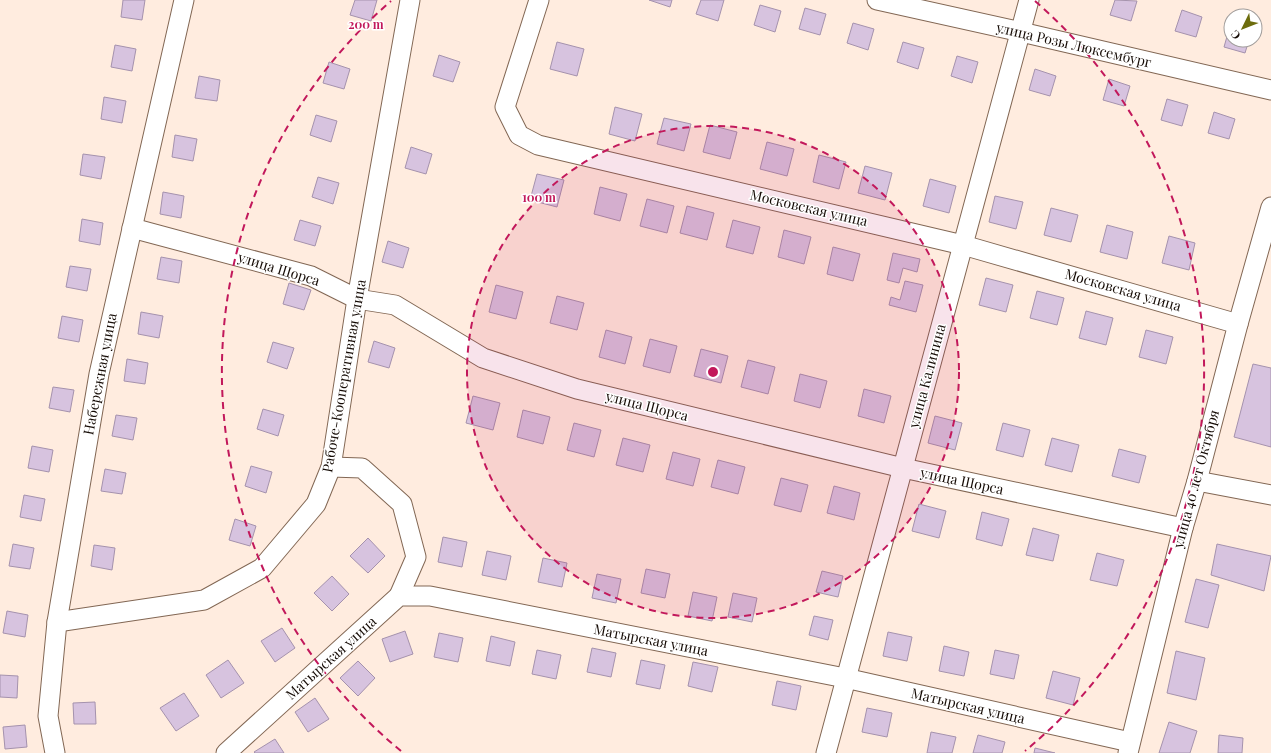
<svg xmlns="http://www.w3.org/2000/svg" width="1271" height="753" viewBox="0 0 1271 753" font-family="'Playfair Display',serif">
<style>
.building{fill:#d7c3df;stroke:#a592ad}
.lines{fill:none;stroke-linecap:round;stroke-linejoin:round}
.minor-casing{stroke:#826754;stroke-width:21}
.minor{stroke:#fff;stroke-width:19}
.ring{fill:none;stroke:#c2185b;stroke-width:2;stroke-dasharray:7 5}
.labels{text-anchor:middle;stroke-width:3;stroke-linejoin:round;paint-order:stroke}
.street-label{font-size:14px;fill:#150b05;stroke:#fff}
.centre{fill:#c2185b;stroke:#fff;stroke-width:2}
.ring-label{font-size:12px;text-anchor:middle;font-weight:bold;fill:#c2185b;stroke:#fff;stroke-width:3;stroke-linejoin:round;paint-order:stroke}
</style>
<rect width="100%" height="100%" fill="#ffecdf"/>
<!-- building -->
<g class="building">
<polygon points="123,0 145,0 142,20 121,17"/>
<polygon points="355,0 377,0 371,21 350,15"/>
<polygon points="649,0 672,0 670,7"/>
<polygon points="701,0 724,0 718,21 696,14"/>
<polygon points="1115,0 1137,1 1131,21 1110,15"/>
<polygon points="760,5 781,11 775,32 754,25"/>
<polygon points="805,8 826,14 820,35 799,29"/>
<polygon points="1182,10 1202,17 1196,37 1175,31"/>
<polygon points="853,23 874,29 868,50 847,43"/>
<polygon points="1230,26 1231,26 1231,40 1249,40 1245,53 1224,47"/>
<polygon points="557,42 584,49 577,76 550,69"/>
<polygon points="903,42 924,48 918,69 897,62"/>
<polygon points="115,45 136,49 132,71 111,67"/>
<polygon points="439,55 460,62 453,82 433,76"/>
<polygon points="957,56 978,62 972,83 951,76"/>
<polygon points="329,62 350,69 344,89 323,83"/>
<polygon points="1035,69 1056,76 1050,96 1029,90"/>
<polygon points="199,76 220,80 217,101 195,98"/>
<polygon points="1109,79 1130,86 1124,106 1103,100"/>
<polygon points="104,97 126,101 122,123 101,119"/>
<polygon points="1167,99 1188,105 1182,126 1161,120"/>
<polygon points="615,107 642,114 635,141 609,134"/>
<polygon points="1214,112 1235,119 1229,139 1208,133"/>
<polygon points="316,115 337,121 331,142 310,135"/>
<polygon points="664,118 691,124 684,151 657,144"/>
<polygon points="710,125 737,132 730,159 703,152"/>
<polygon points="175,135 197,139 193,161 172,157"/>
<polygon points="767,142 794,149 787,176 760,169"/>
<polygon points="411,147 432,154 426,174 405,168"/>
<polygon points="83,154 105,157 101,179 80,175"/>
<polygon points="819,155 846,162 839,189 813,182"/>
<polygon points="865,166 892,173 885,200 858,193"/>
<polygon points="537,174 564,180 557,207 530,200"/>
<polygon points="318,177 339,183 333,204 312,197"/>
<polygon points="930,179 956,186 949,213 923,206"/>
<polygon points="600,187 627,194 620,221 594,214"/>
<polygon points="163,192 184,196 181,218 160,214"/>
<polygon points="995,196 1023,202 1016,229 989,222"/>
<polygon points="647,199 674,206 667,233 640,226"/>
<polygon points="687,206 714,213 707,240 680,233"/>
<polygon points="1051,208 1078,215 1071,242 1044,235"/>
<polygon points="82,219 103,223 100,245 79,241"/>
<polygon points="300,220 321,226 315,246 294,240"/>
<polygon points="733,220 760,227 753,254 726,247"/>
<polygon points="1107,225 1133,232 1127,259 1100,252"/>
<polygon points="784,230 811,237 804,264 778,257"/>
<polygon points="1169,236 1195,243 1189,270 1162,263"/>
<polygon points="388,241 409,248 403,268 382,262"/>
<polygon points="833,247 860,254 853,281 827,274"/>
<polygon points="893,253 920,259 917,272 903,268 899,283 887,280"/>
<polygon points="161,257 182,261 179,283 157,279"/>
<polygon points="70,266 91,269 87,291 66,287"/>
<polygon points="986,278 1013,285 1006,312 979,305"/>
<polygon points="905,281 923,285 916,312 889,305 891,297 900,300"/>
<polygon points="289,283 311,290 304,310 283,304"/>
<polygon points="496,285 523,292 516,319 489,312"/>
<polygon points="1037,291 1064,298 1057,325 1030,318"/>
<polygon points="557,296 584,303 577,330 550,323"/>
<polygon points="1086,311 1113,318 1106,345 1079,338"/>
<polygon points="141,312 163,316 159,338 138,334"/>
<polygon points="62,316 83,320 79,342 58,338"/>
<polygon points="606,330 632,337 625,364 599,357"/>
<polygon points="1146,330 1173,337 1166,364 1139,357"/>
<polygon points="650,339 677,346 670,373 643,366"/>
<polygon points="374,341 395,348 389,368 368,362"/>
<polygon points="273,342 294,348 287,369 267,362"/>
<polygon points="701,349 728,356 721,383 694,376"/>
<polygon points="127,359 148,363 145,384 124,381"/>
<polygon points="748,360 775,367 768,394 741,387"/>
<polygon points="1253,364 1271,368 1271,447 1234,437"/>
<polygon points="800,374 827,381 820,408 794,401"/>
<polygon points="53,387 74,390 70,412 49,408"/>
<polygon points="864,389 891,396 884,423 858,416"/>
<polygon points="473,396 500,403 493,430 466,423"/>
<polygon points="263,409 284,415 278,436 257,429"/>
<polygon points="523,410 550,417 543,444 517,437"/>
<polygon points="116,415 137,418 133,440 112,436"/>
<polygon points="935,416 962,423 955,450 928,443"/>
<polygon points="574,423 601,430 594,457 567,450"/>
<polygon points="1003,423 1030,430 1023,457 996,450"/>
<polygon points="623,438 650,445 643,472 616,465"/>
<polygon points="1052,438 1079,445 1072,472 1045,465"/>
<polygon points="32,446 53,450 49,472 28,468"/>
<polygon points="1119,449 1146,456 1139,483 1112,476"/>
<polygon points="673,452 700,459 693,486 666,479"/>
<polygon points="718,460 745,467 738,494 711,487"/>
<polygon points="251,466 272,472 266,493 245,486"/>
<polygon points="105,469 126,473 122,494 101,491"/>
<polygon points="781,478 808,485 801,512 774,505"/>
<polygon points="834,486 860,493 854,520 827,513"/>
<polygon points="24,495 45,499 41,521 20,517"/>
<polygon points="919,504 946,511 939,538 912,531"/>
<polygon points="982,512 1009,519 1002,546 976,539"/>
<polygon points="235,519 256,526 250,546 229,540"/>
<polygon points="1033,528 1059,535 1053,561 1026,555"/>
<polygon points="443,537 467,542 462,567 438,562"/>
<polygon points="368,538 385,556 368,573 350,556"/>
<polygon points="13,544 34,548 30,569 9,566"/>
<polygon points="1217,544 1271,556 1264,591 1211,575"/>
<polygon points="94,545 115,548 112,570 91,566"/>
<polygon points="487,551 511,556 506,580 482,575"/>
<polygon points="1097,553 1124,560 1117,586 1090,580"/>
<polygon points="543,558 567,563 562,587 538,582"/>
<polygon points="646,569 670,574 665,598 641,593"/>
<polygon points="822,571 843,576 838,597 816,592"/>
<polygon points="597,574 621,579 616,603 592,598"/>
<polygon points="332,576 349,594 332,611 314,593"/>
<polygon points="1196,579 1219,585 1208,628 1185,622"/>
<polygon points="693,592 717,597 712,621 688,616"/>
<polygon points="733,593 757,598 752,622 728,617"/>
<polygon points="7,611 28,615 25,637 3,633"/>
<polygon points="814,616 833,620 828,640 809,635"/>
<polygon points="282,628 295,648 275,662 261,641"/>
<polygon points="405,631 413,654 390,662 382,639"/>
<polygon points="888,632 912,637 907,661 883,656"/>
<polygon points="439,633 463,638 458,662 434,657"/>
<polygon points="491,636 515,642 510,666 486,661"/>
<polygon points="944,646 969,652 964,676 939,671"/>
<polygon points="592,648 616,653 611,677 587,672"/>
<polygon points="537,650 561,655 556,679 532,674"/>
<polygon points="995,650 1019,655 1014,679 990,674"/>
<polygon points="1176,651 1205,658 1196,700 1167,693"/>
<polygon points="228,660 244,683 221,698 206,675"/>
<polygon points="641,660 665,665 660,689 636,684"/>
<polygon points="358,661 375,678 358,696 340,678"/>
<polygon points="693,662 718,667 712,692 688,686"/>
<polygon points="1053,671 1080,678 1073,705 1046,698"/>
<polygon points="0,675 18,676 17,698 0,697"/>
<polygon points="777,681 801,686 796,710 772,705"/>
<polygon points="184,693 199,716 176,731 160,708"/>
<polygon points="315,698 329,719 308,732 295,712"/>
<polygon points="95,702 96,724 74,724 73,703"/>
<polygon points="867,708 892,713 887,737 862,732"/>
<polygon points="1169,722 1197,731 1190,753 1159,753"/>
<polygon points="25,725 27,747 5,749 3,727"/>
<polygon points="931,732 956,737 952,753 927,753"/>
<polygon points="978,735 1005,742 1002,753 973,753"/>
<polygon points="1219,735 1243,738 1242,753 1218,753"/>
<polygon points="275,739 284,753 255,753 254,752"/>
<polygon points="1035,748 1055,753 1034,753"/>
</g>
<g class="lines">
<!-- minor casing -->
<g class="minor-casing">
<g id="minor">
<polyline points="539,0 505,107 519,135 538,145 963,245 1238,324"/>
<polyline points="877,0 1021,32 1271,90"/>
<polyline points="132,228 311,276 357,299 395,305 483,358 577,389 903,468 1183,528"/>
<polyline points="331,467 362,468 402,504 416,557 399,596"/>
<polyline points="1197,481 1271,495"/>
<polyline points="57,622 204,600 262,568 316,504 331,467 357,299 410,0"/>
<polyline points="55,753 48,716 57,622 99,374 184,0"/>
<polyline points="226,753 399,596 430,596 845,678 1130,742"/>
<polyline points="826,753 1029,0"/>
<polyline points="1128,753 1183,528 1197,481 1238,324 1271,207"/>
</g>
</g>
<!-- minor -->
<use href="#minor" class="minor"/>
</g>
<!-- distance rings -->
<circle cx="713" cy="372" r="246" fill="#c2185b" fill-opacity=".12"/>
<g class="ring">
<circle cx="713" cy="372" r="246"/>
<path d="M401 751A491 491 0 0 1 391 1M1035 1A491 491 0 0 1 1025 751"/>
</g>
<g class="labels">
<!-- street labels -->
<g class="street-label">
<text transform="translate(1074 45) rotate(13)" y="5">улица Розы Люксембург</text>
<text transform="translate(809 208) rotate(13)" y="5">Московская улица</text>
<text transform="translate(279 269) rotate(17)" y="5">улица Щорса</text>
<text transform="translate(1123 290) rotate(16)" y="5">Московская улица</text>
<text transform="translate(100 374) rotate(-79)" y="5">Набережная улица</text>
<text transform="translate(344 376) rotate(-80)" y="5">Рабоче-Кооперативная улица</text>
<text transform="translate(927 376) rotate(-75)" y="5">улица Калинина</text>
<text transform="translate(647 406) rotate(14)" y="5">улица Щорса</text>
<text transform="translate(1196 479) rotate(-75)" y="5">улица 40 лет Октября</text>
<text transform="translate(962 481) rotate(12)" y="5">улица Щорса</text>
<text transform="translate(651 640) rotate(11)" y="5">Матырская улица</text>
<text transform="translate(331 658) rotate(-42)" y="5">Матырская улица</text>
<text transform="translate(968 706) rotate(13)" y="5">Матырская улица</text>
</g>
</g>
<circle cx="713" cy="372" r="6" class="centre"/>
<g class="ring-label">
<text x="366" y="29">200 m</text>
<text x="539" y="202">100 m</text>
</g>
<!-- north arrow -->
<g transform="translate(1243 28) rotate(227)"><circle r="19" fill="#ffffff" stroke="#a19d9b"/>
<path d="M0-3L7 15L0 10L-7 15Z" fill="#6d6d0d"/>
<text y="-6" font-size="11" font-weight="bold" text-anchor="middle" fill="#150b05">С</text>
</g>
</svg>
